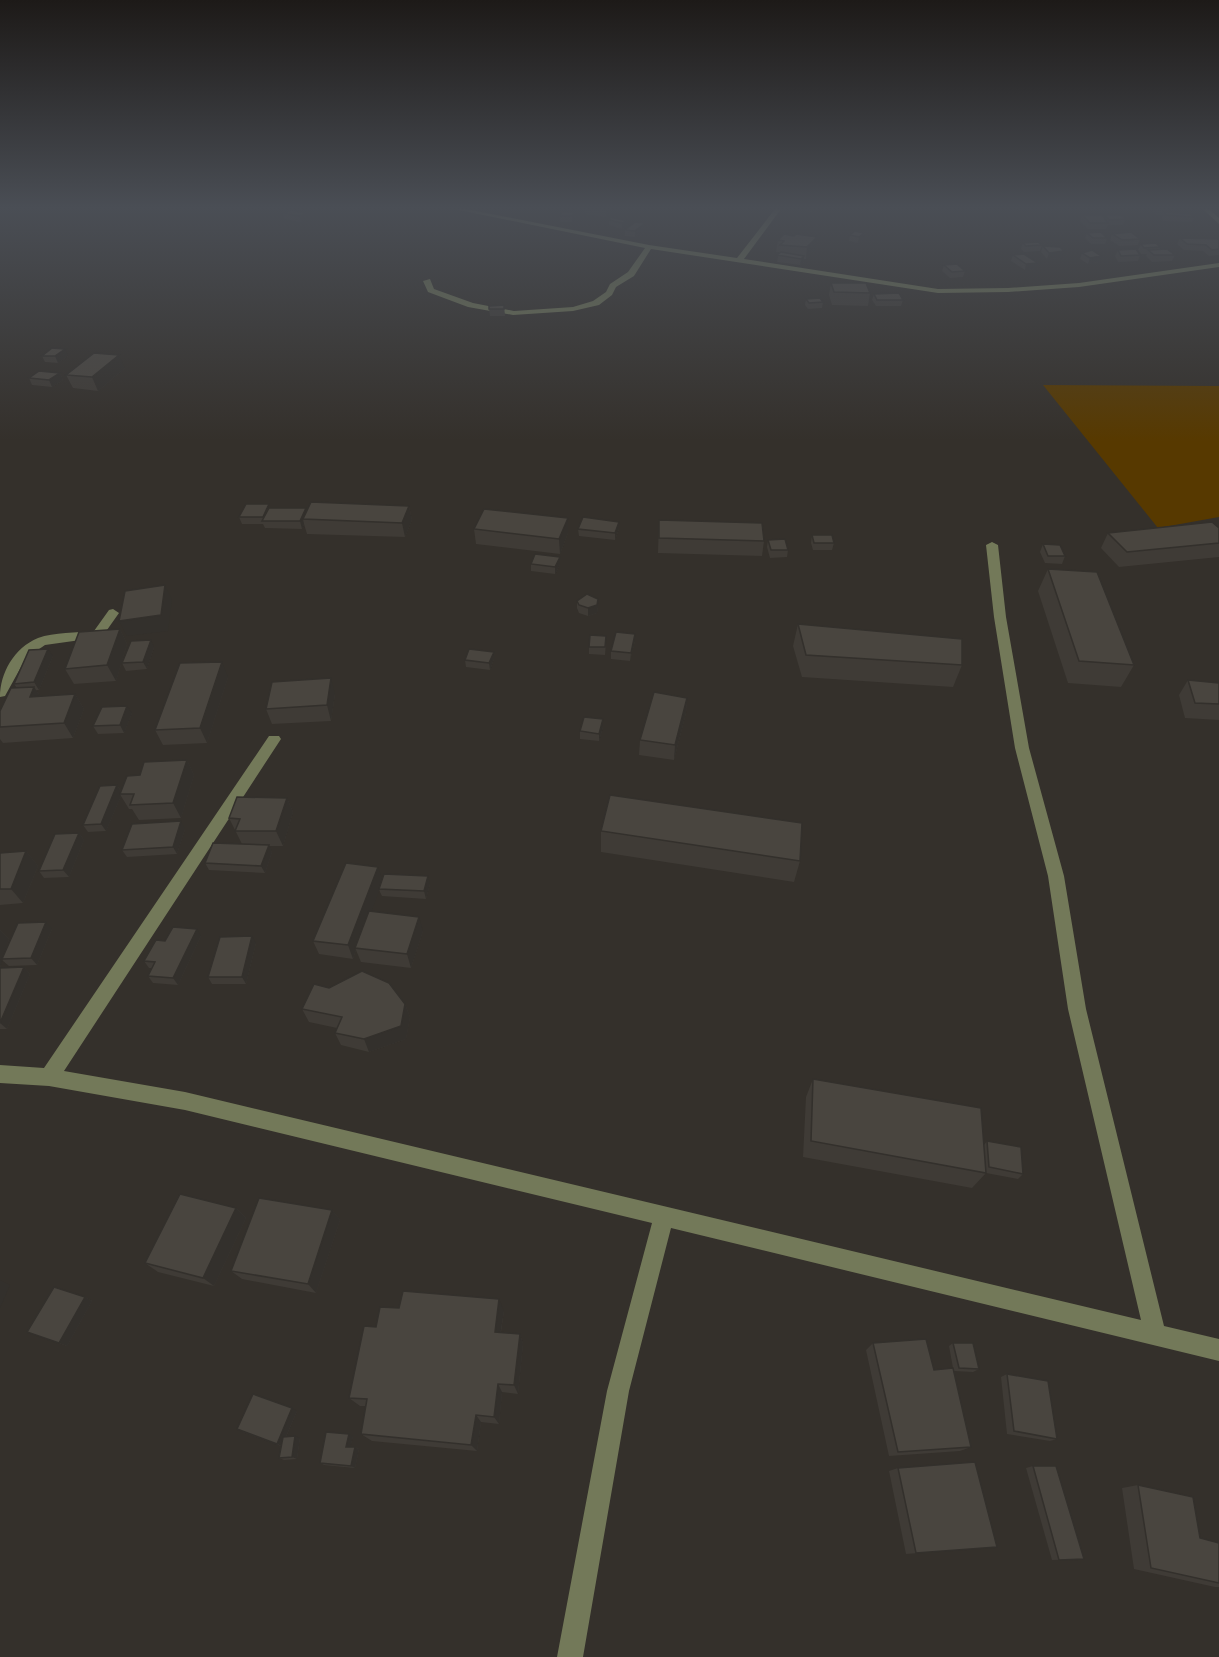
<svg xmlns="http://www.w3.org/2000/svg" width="1219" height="1657" viewBox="0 0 1219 1657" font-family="Lato,sans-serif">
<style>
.green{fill:#573900}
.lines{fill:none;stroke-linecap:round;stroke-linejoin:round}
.minor{fill:#737959;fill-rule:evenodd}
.wall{fill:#3f3b36}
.shaded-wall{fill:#33302c}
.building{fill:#49453f;stroke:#33302c;stroke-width:1.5}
</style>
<rect width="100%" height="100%" fill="#34302b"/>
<!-- green -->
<polygon class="green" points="1043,385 1219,386 1219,517 1158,528"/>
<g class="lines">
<!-- minor -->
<g class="minor">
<polygon points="454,209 466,209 649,245 737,258 775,209 781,209 744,259 938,289 1008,288 1079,283 1219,263 1219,267 1079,287 1008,292 938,293 651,249 634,276 616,287 612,295 599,305 573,311 513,315 468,307 428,292 423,281 430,279 434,289 473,303 514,311 573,307 593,301 606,292 610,284 628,272 645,248"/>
<polygon points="1203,209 1209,209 1219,218 1219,224"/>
<polygon points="992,542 998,545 1006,617 1029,748 1064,876 1086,1009 1164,1326 1219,1339 1219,1361 671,1228 629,1391 583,1657 557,1657 607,1391 652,1223 185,1110 49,1086 0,1083 0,1065 44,1068 269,736 279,736 281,739 279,742 64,1071 185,1092 1141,1320 1068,1009 1048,876 1015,748 994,617 986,545"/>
<path d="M113,609L119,613L102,637L45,645L26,658L5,696L0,697C0,673 14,648 38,638C54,632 77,633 94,631L109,610Z"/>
</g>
</g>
<!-- wall -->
<g class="wall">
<polygon points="585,209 616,209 606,217 585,214"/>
<polygon points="787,209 826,209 824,210 812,212"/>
<polygon points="1150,209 1168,209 1170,210 1168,213 1194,217 1192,222 1163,221 1162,218 1163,215 1157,215"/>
<polygon points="575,212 575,217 572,222 560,222 560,216"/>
<polygon points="283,213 308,218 301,222 284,219"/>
<polygon points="1082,215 1103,217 1104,215 1126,219 1123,225 1108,225 1106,229 1088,229 1080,221"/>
<polygon points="609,220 627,221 627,227 622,229 609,225"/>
<polygon points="645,223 644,229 635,237 625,236 625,230"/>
<polygon points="855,231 863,239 858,243 849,241 850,235"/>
<polygon points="1087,233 1107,238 1105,244 1091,244 1085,238"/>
<polygon points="1112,234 1140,239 1138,245 1119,246 1110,240"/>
<polygon points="1180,238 1219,239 1219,255 1209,256 1203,251 1184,250 1177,244"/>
<polygon points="778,240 815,249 806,259 804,259 804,262 800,265 777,262 779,252 776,252"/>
<polygon points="1023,243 1042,245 1040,251 1024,252 1021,249"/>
<polygon points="1141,244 1160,247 1159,250 1175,255 1172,261 1152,262 1146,256 1147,254 1141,254 1138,250"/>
<polygon points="1043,246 1062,258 1047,259 1041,252"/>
<polygon points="1118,250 1140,255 1138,261 1118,262 1115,256"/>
<polygon points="1082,253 1099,262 1088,264 1080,259"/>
<polygon points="1013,255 1036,269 1025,270 1011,261"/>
<polygon points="944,265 965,271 963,277 950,278 942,271"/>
<polygon points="831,283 870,293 868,306 832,305 829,295"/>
<polygon points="874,294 903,300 901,306 876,306 872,300"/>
<polygon points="806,299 823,302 822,308 808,309 805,305"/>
<polygon points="504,305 505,316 490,316 489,309"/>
<polygon points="42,356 68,356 58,363 45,362"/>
<polygon points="125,368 98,391 73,388 66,375"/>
<polygon points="60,373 63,380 52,387 32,385 29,378"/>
<polygon points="409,506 412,520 405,537 307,534 304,524 302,529 265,528 263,524 242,524 239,517 270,508 306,508 307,511"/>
<polygon points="568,518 568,533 560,554 476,544 474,529"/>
<polygon points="659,520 764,541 762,556 658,553"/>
<polygon points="1219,528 1219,557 1119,567 1101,548 1108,533"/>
<polygon points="578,529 619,529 615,540 579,536"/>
<polygon points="812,535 834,543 832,550 813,550 811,543"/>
<polygon points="768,540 788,550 787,557 770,558 767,547"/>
<polygon points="1043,544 1065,556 1062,564 1045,563 1040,552"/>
<polygon points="531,564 560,565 555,574 531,571"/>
<polygon points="1048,569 1134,665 1121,687 1068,683 1038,591"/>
<polygon points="577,601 598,607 597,613 588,616 579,613 577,608"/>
<polygon points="798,624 962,665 953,687 802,677 793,646"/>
<polygon points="120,629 127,644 116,681 74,684 65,669"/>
<polygon points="635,634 635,641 630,661 611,659 611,651"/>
<polygon points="606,643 605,655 589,654 589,647"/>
<polygon points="154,647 147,669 126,671 122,663"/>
<polygon points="53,656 39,690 36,690 40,696 75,694 84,709 73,738 3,743 0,739 0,711 17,688 14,684"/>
<polygon points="494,659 490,670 466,667 465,660"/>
<polygon points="228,677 207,743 163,745 155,730"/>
<polygon points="1188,680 1219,683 1219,720 1185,718 1179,695"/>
<polygon points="335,694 331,721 272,724 266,709"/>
<polygon points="687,698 686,713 674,760 639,755 640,740"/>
<polygon points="132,713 124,733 98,734 93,726"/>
<polygon points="603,727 599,741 580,739 580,731"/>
<polygon points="187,760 194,775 181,818 139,820 132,809 129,809 121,796 106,831 88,832 83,825 117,785 121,791"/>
<polygon points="287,798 293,812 283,846 269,846 272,852 265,873 209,870 205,863 242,844 229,818"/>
<polygon points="185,829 177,854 127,857 122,850"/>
<polygon points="601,831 800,861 794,882 601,852"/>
<polygon points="79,833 84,840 69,877 44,878 39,871"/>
<polygon points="26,851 38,866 23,903 0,905 0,853"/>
<polygon points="382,880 430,884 426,899 382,896 379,890 371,911 423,931 411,968 361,962 356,950 353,959 319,954 313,941"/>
<polygon points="52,929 37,965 9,966 2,960 0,968 24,967 30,974 7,1029 0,1029 0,930 9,939 4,955"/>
<polygon points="201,936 178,985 153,983 148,976 152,968 149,968 144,961 165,941"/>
<polygon points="256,943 246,984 212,984 208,977"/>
<polygon points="405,1004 410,1017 406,1039 369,1052 341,1045 335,1033 337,1028 309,1022 302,1009"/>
<polygon points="813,1079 984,1145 987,1141 1023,1174 1018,1179 986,1173 972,1188 803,1157 806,1097"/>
<polygon points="236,1208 246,1218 214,1286 158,1272 145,1263"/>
<polygon points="332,1210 340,1220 316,1293 242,1279 231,1271"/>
<polygon points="85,1297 92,1301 67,1346 27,1332"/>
<polygon points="399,1308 504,1311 501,1332 520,1334 523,1344 518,1394 502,1392 499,1424 481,1422 477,1451 372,1441 361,1434 366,1406 360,1406 349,1398 376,1327"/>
<polygon points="873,1343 934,1370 953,1368 949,1346 953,1343 979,1369 973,1372 954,1371 971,1447 960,1451 889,1456 866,1350"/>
<polygon points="1007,1374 1057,1439 1050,1441 1007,1434 1001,1377"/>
<polygon points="297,1411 286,1437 300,1438 297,1459 284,1460 279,1458 281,1446 243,1432"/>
<polygon points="353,1436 350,1447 355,1447 359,1449 355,1468 324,1465 320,1463"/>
<polygon points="1033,1466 1084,1559 1052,1560 1026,1468"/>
<polygon points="898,1468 985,1548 906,1554 889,1471"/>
<polygon points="1138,1485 1200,1538 1219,1543 1219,1587 1215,1587 1134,1569 1122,1488"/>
</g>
<!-- shaded-wall -->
<g class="shaded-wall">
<polygon points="606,209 616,209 606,217"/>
<polygon points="813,209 826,209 824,210 812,212"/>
<polygon points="575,212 575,217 572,222 572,216"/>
<polygon points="307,213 308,218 301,222 299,216"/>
<polygon points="627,221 627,227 622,229 622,223"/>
<polygon points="645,223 644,229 635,237 635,231"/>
<polygon points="864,233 863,239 858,243 859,237"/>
<polygon points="817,237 815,249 806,259 807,247"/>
<polygon points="1064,251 1062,258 1047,259 1049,253"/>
<polygon points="804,256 804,262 800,265 801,259"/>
<polygon points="1101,256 1099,262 1088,264 1090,258"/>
<polygon points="1038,263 1036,269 1025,270 1026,264"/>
<polygon points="65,349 68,356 58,363 55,356"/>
<polygon points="119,355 125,368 98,391 92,377"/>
<polygon points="60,373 63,380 52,387 49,380"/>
<polygon points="409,506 412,520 405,537 402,523"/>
<polygon points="306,508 308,516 303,519 304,524 302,529 300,521"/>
<polygon points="568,518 568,533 560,554 559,539"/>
<polygon points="619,522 619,529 615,540 615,533"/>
<polygon points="560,557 560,565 555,574 555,567"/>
<polygon points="165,585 172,600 168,631 127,636 119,621"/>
<polygon points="598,599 598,607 597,613 588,616 588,608"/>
<polygon points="120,629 127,644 116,681 107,665"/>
<polygon points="635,634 635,641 630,661 631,653"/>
<polygon points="151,640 154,647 147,669 143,662"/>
<polygon points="48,649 53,656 39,690 34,682"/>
<polygon points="494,652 494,659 490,670 489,663"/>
<polygon points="222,662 228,677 207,743 200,728"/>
<polygon points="331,678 335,694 331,721 327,705"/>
<polygon points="34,687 44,702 30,697"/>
<polygon points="75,694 84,709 73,738 64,723"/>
<polygon points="687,698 686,713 674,760 675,745"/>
<polygon points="127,706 132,713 124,733 120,725"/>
<polygon points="603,719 603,727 599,741 599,734"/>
<polygon points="187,760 194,775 181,818 173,803"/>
<polygon points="117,785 122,793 120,794 121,796 106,831 101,824"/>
<polygon points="287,798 293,812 283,846 276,831"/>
<polygon points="181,821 185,829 177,854 173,847"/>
<polygon points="79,833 84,840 69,877 63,870"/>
<polygon points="269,845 272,852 265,873 261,866"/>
<polygon points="26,851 38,866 23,903 11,889"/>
<polygon points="378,867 383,881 357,948 355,948 356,950 353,959 348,945"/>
<polygon points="428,876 430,884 426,899 424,891"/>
<polygon points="419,917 423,931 411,968 407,954"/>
<polygon points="46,922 52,929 37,965 31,958"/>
<polygon points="197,929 201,936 178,985 173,978"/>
<polygon points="0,930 9,939 0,968"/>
<polygon points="252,936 256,943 246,984 242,977"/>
<polygon points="24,967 30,974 7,1029 0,1023"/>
<polygon points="405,1004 410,1017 406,1039 369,1052 364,1039"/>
<polygon points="236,1208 246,1218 214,1286 203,1278"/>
<polygon points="332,1210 340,1220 316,1293 308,1284"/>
<polygon points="0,1280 10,1285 0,1308"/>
<polygon points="85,1297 92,1301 67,1346 59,1343"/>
<polygon points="499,1299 504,1311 499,1342 495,1332"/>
<polygon points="520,1334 523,1344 518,1394 514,1385"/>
<polygon points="498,1384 502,1392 499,1424 494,1417"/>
<polygon points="292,1408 297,1411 282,1446 277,1444"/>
<polygon points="476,1415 481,1422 477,1451 471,1445"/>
<polygon points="349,1434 353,1436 350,1449 346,1447"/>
<polygon points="295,1436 300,1438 297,1459 292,1457"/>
<polygon points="355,1447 359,1449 355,1468 351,1466"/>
</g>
<!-- building -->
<g class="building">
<polygon points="291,210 307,213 299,216 283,213"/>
<polygon points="562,211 575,212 572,216 560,216"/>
<polygon points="1164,212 1191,214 1194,217 1166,215"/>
<polygon points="1082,215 1102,215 1108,223 1090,223"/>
<polygon points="1104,215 1120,215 1126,219 1110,220"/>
<polygon points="610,217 627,221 622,223 609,220"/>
<polygon points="635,222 645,223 635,231 625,230"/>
<polygon points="855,231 864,233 859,237 850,235"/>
<polygon points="1101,232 1107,238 1093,238 1087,233"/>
<polygon points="1131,232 1140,239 1122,240 1112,234"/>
<polygon points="784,234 794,236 796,234 817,237 807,247 780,245 784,241 778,240"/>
<polygon points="1180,238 1219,239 1219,249 1212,250 1206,245 1187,244"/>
<polygon points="1038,242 1042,245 1026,246 1023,243"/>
<polygon points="1156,243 1160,247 1144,248 1141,244"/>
<polygon points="1043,246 1060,247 1064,251 1049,253"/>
<polygon points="1136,249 1140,255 1121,256 1118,250"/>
<polygon points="1167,249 1175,255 1154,255 1148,250"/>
<polygon points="1092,250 1101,256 1090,258 1082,253"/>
<polygon points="781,252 804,256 801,259 777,255"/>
<polygon points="1024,254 1038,263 1026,264 1013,255"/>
<polygon points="957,264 965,271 952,272 944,265"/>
<polygon points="831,283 866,283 870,293 834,292"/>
<polygon points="899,293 903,300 877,300 874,294"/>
<polygon points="820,298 823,302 809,303 806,299"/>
<polygon points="504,305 504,309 489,309 489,306"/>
<polygon points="52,348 65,349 55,356 42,356"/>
<polygon points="94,353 119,355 92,377 66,375"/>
<polygon points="39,371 60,373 49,380 29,378"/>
<polygon points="311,502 409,506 402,523 303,519"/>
<polygon points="246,504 269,504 263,517 239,517"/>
<polygon points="269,508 306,508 300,521 262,521"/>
<polygon points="484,509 568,518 559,539 474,529"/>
<polygon points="583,517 619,522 615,533 578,529"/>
<polygon points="659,520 762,523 764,541 659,538"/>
<polygon points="1212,522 1219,528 1219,543 1127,552 1108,533"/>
<polygon points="812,535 832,535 834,543 814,543"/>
<polygon points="785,539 788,550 771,550 768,540"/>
<polygon points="1043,544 1060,545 1065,556 1048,556"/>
<polygon points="535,554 560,557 555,567 531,564"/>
<polygon points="1048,569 1097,572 1134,665 1079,661"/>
<polygon points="165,585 161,615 119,621 125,591"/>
<polygon points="587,594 598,599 597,605 588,608 579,605 577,601"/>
<polygon points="798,624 962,639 962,665 806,655"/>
<polygon points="120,629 107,665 65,669 79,632"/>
<polygon points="616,632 635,634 631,653 611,651"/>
<polygon points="590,635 606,636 605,647 589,647"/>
<polygon points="151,640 143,662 122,663 131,641"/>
<polygon points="48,649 34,682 14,684 29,650"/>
<polygon points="469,649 494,652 489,663 465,660"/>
<polygon points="222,662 200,728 155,730 180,663"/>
<polygon points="331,678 327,705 266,709 272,682"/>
<polygon points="1188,680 1219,683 1219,704 1195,703"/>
<polygon points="34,687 30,697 75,694 64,723 0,727 0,711 11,688"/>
<polygon points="654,692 687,698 675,745 640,740"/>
<polygon points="127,706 120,725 93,726 102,707"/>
<polygon points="584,717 603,719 599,734 580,731"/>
<polygon points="187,760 173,803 130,805 134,794 120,794 127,776 140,775 144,762"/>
<polygon points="117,785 101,824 83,825 100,786"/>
<polygon points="610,795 802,823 800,861 601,831"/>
<polygon points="237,797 287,798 276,831 235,831 240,819 229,818"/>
<polygon points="181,821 173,847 122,850 132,824"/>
<polygon points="79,833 63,870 39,871 55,834"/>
<polygon points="213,843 269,845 261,866 205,863"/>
<polygon points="26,851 11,889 0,889 0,853"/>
<polygon points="346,863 378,867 348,945 313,941"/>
<polygon points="384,874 428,876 424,891 379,889"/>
<polygon points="369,911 419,917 407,954 355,948"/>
<polygon points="46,922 31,958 2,959 18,923"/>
<polygon points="173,927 197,929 173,978 148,976 155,962 144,961 156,940 165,941"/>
<polygon points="252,936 242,977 208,977 220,937"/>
<polygon points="24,967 0,1023 0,968"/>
<polygon points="362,971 389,983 405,1004 401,1026 364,1039 335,1033 342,1017 302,1009 314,984 329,988"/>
<polygon points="813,1079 981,1108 986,1173 811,1141"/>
<polygon points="987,1141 1021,1147 1023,1174 989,1167"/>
<polygon points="180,1194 236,1208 203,1278 145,1263"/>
<polygon points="259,1198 332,1210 308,1284 231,1271"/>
<polygon points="54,1287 85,1297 59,1343 27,1332"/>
<polygon points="403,1291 499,1299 495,1332 520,1334 514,1385 498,1384 494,1417 476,1415 471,1445 361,1434 367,1399 349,1398 364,1326 376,1327 380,1307 399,1308"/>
<polygon points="926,1339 934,1370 953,1368 971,1447 898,1452 873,1343"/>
<polygon points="953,1343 973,1343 979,1369 959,1368"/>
<polygon points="1007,1374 1048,1381 1057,1439 1014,1431"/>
<polygon points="253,1394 292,1408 277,1444 237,1429"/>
<polygon points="326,1432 349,1434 346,1447 355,1447 351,1466 320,1463"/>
<polygon points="295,1436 292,1457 279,1458 283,1437"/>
<polygon points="975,1462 997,1547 916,1553 898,1468"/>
<polygon points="1033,1466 1056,1466 1084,1559 1059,1560"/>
<polygon points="1138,1485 1193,1497 1200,1538 1219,1543 1219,1583 1151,1568"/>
</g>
<!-- sky -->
<linearGradient id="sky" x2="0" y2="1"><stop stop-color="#1d1a18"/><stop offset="0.47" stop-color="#4a4e55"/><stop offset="1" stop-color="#4a4e55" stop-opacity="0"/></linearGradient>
<rect width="1219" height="441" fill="url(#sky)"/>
</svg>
